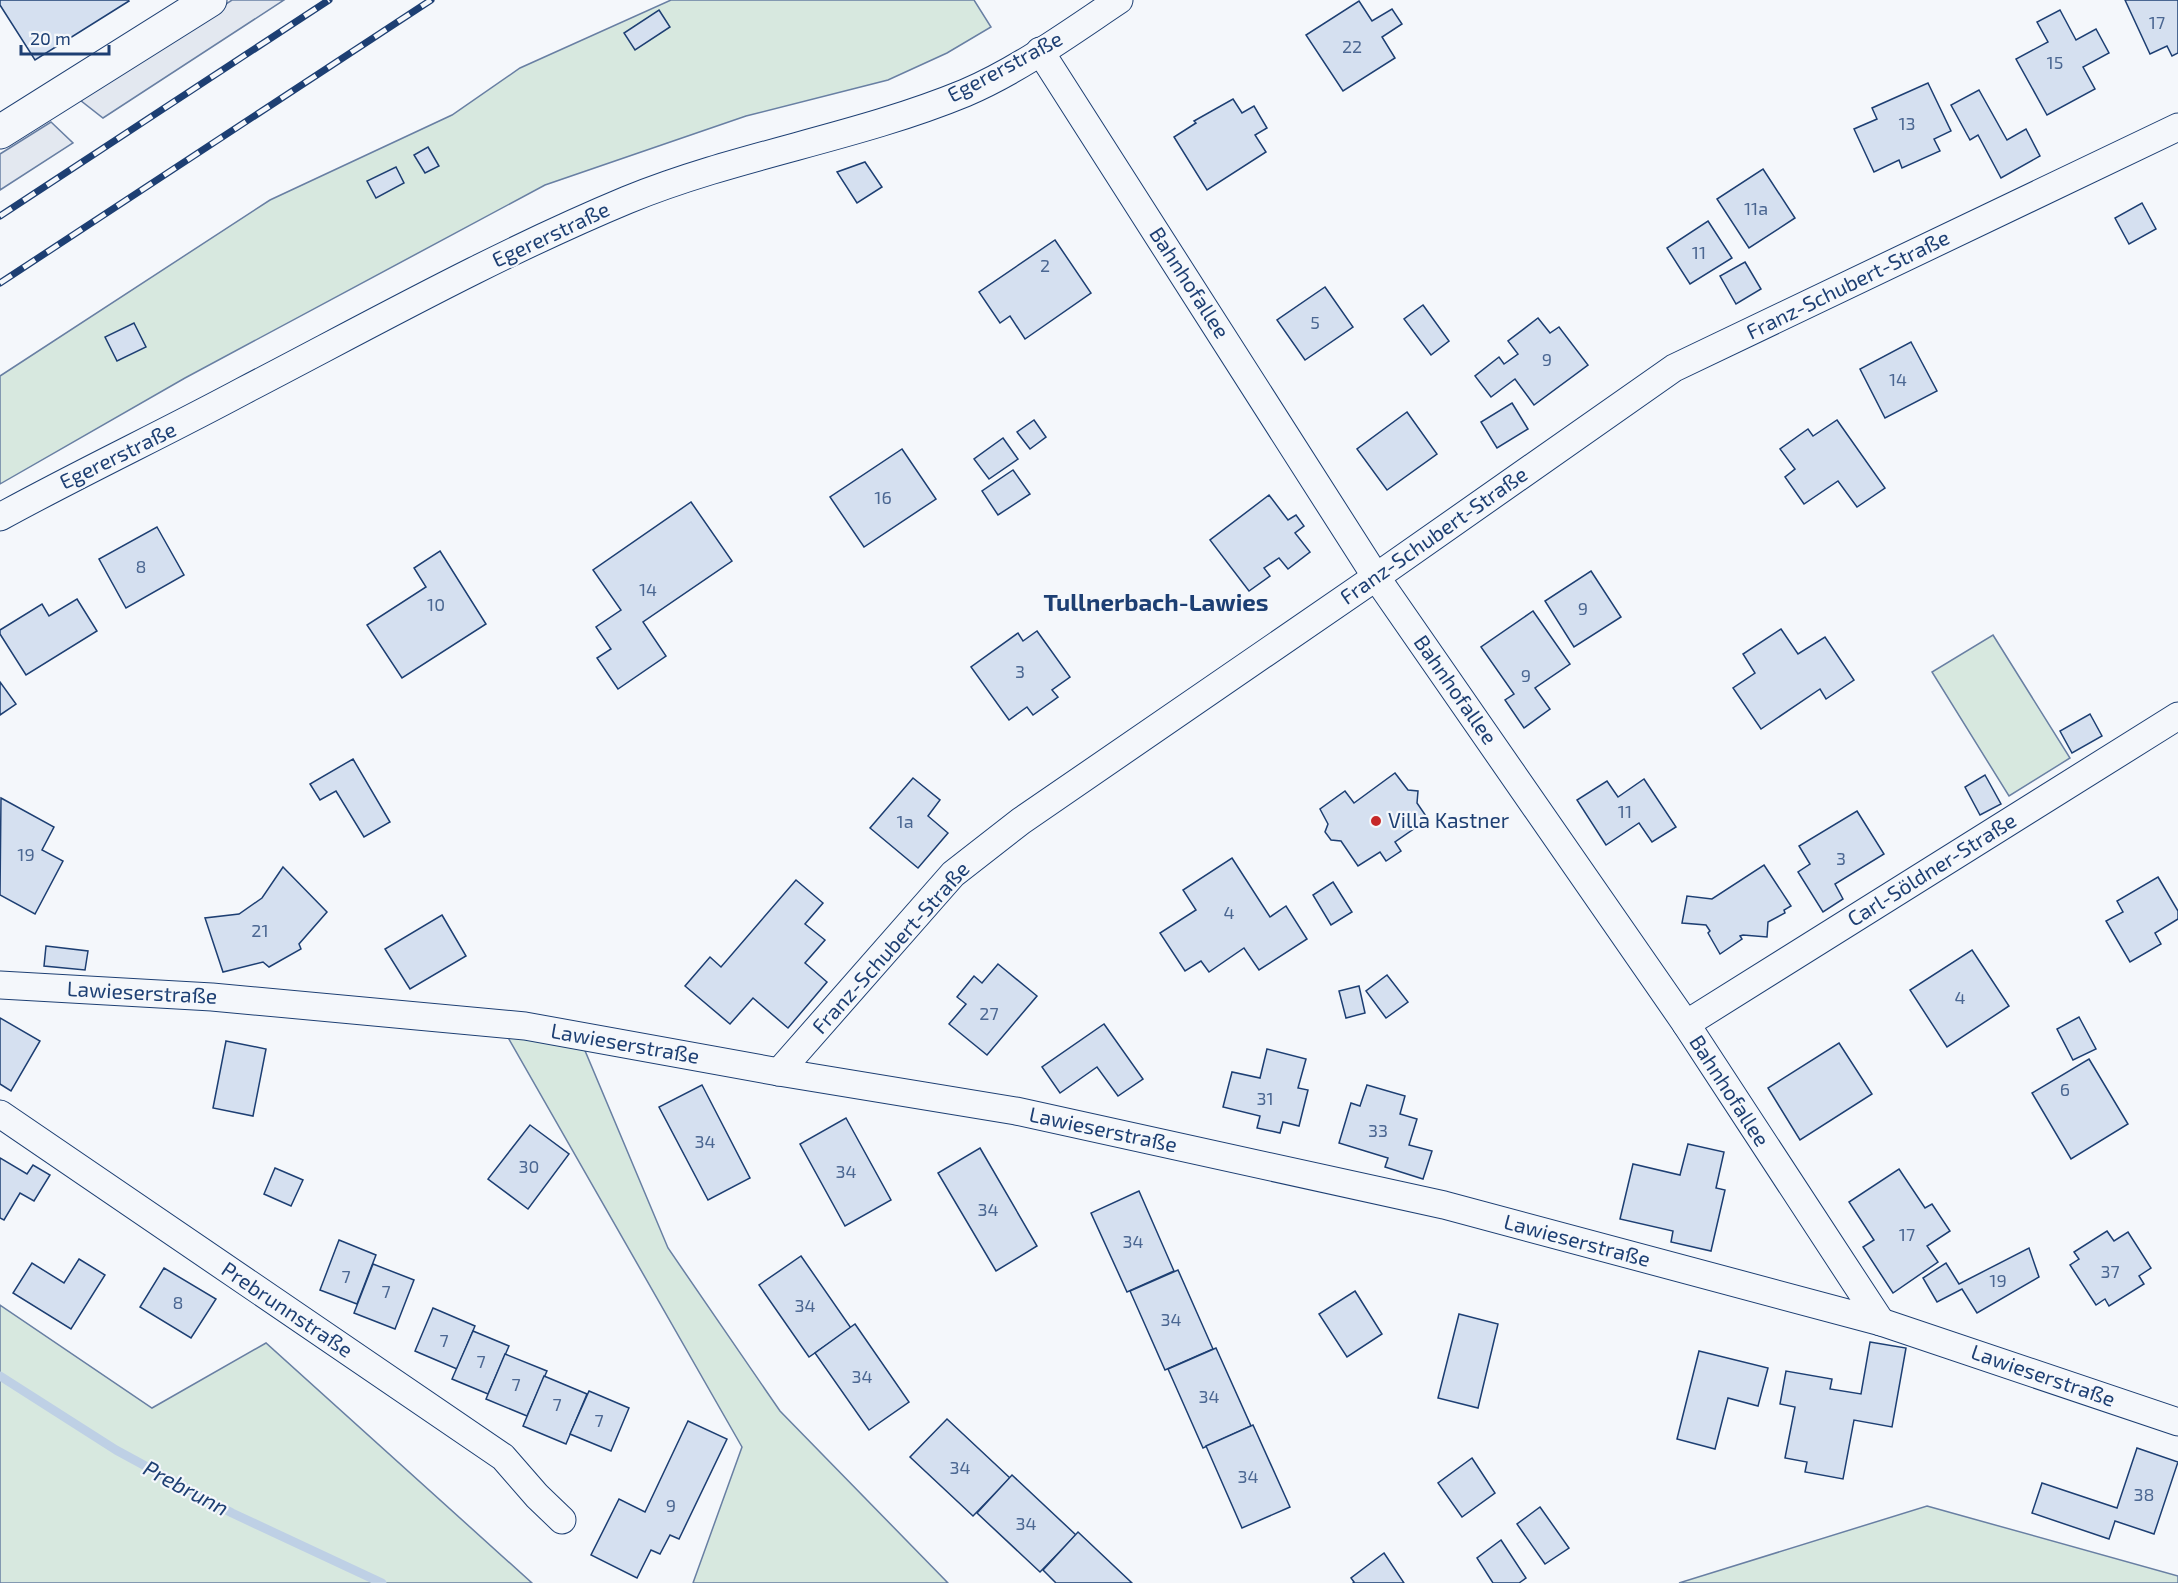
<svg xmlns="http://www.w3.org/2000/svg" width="2178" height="1583" viewBox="0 0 2178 1583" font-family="'Exo 2',sans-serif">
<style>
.green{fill:#d7e8df;stroke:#687fa3;stroke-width:1.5}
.parking{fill:#e3e8f0;stroke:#687fa3;stroke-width:1.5}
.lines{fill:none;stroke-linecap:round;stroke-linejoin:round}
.stream{stroke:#bed0e5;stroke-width:9}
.building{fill:#d5e0f0;stroke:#1d3f73;stroke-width:1.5}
.street-casing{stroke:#1d3f73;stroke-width:29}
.secondary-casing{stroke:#1d3f73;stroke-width:35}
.street{stroke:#f4f7fb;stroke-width:27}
.secondary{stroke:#f4f7fb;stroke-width:33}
.rail-casing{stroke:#1d3f73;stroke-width:7}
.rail{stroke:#f4f7fb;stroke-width:4.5;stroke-dasharray:14;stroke-linecap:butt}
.poi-dot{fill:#c62828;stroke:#f4f7fb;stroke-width:2}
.labels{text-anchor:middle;stroke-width:4.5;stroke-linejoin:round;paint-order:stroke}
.number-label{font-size:18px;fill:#4b6792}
.street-label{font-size:21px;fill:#1d3f73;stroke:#f4f7fb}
.poi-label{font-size:21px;fill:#1d3f73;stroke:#f4f7fb;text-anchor:start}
.water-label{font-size:22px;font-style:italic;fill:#1d3f73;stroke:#f4f7fb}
.quarter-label{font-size:24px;font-weight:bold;fill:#1d3f73;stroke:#f4f7fb}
</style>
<rect width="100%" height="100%" fill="#f4f7fb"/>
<!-- green -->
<g class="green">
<polygon points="671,0 974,0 991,27 947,53 888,80 746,116 545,185 185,378 0,484 0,376 270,200 452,115 520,68"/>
<polygon points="1993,635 2070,758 2009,796 1932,672"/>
<polygon points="506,1034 583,1046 668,1248 780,1411 948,1583 693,1583 742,1447"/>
<polygon points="0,1305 152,1408 266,1343 532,1583 0,1583"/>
<polygon points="1927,1506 2178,1576 2178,1583 1679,1583"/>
</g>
<!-- parking -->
<g class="parking">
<polygon points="232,0 284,0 103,118 80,100"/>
<polygon points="51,122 73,143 0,190 0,154"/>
</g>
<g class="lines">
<!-- stream -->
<polyline class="stream" points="0,1376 116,1450 232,1513 382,1583"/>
</g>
<!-- building -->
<g class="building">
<polygon points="0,0 128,0 129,1 35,60 0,5"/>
<polygon points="2125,0 2178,0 2178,53 2172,56 2167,46 2150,54"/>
<polygon points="1359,1 1372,21 1392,9 1402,24 1382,37 1395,58 1343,91 1306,35"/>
<polygon points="659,10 670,27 635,50 624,33"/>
<polygon points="2060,10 2076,40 2096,29 2109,53 2083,67 2095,89 2047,115 2016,59 2048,42 2037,22"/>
<polygon points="1928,83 1951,131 1934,139 1940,151 1902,168 1899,160 1874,172 1854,129 1877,119 1872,108"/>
<polygon points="1979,90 2007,140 2026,129 2040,156 2001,178 1978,135 1970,140 1951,105"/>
<polygon points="1233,99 1242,113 1254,106 1267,128 1255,135 1266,152 1207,190 1174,137 1196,123 1194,121"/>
<polygon points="428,147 439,166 425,173 414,155"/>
<polygon points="865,162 882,187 857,203 837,172"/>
<polygon points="396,167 404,183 376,198 367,181"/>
<polygon points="1763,169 1795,218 1749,248 1717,199"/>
<polygon points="2142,203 2156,229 2129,244 2115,218"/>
<polygon points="1708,221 1732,258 1690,284 1667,248"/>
<polygon points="1055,240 1091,293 1025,339 1010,316 1000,323 979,292"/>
<polygon points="1745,262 1761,289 1736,304 1720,276"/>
<polygon points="1325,287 1353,327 1305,360 1277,320"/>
<polygon points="1423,305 1449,341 1431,355 1404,319"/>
<polygon points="1538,318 1550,333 1559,327 1588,365 1534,405 1515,379 1491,397 1475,376 1499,357 1504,364 1518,354 1508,341"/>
<polygon points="134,323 146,347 117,361 105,337"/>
<polygon points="1911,342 1937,391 1885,418 1860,369"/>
<polygon points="1512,403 1528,429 1497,448 1481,422"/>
<polygon points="1407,412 1437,454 1387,490 1357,449"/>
<polygon points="1034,420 1046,437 1030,449 1017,432"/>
<polygon points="1837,420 1885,488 1857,507 1838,481 1804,504 1785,477 1795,469 1780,449 1808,429 1813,436"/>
<polygon points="1003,438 1018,459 989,479 974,459"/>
<polygon points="902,449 936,499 864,547 830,497"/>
<polygon points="1013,470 1030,494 998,515 982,491"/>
<polygon points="1269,495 1288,520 1296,515 1304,526 1295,533 1310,552 1288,569 1279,558 1264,568 1270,576 1249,591 1210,540"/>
<polygon points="691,502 732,561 643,622 666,656 618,689 597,658 611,649 596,627 621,610 593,570"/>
<polygon points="157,527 184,575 126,608 99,559"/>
<polygon points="440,551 486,624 402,678 367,625 426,587 414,568"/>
<polygon points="1591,571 1621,617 1574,647 1545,601"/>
<polygon points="77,599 97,631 26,675 0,634 0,630 42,604 49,616"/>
<polygon points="1533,611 1570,664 1535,688 1550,709 1524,728 1505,700 1514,694 1481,647"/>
<polygon points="1781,629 1798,654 1825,637 1854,680 1826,699 1820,689 1761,729 1733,688 1755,673 1743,654"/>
<polygon points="1037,631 1070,677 1052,690 1058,697 1033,715 1027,707 1009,720 971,667 1018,633 1023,641"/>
<polygon points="0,682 16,704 0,715"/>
<polygon points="2090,714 2102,736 2072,753 2060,731"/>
<polygon points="353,759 390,822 364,837 336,791 320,800 310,784"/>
<polygon points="1395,773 1408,790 1418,791 1417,803 1428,819 1395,842 1401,851 1386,861 1380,852 1358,866 1341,841 1331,840 1325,832 1328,824 1320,809 1345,791 1354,803"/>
<polygon points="1985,775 2001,804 1980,815 1965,787"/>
<polygon points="913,778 940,800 928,816 948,833 918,868 870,828"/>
<polygon points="1644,779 1676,827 1652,842 1639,823 1606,845 1577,800 1607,781 1618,797"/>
<polygon points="1,798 54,827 42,850 63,861 35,914 0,895"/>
<polygon points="1857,811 1884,854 1835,884 1843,899 1823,912 1798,872 1810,864 1799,846"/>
<polygon points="1232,858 1270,917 1286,906 1307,939 1259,970 1244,948 1209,972 1201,961 1185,971 1160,933 1196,910 1183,890"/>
<polygon points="1764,865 1791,906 1784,910 1785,913 1768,922 1767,937 1743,935 1740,936 1742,939 1720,954 1708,933 1710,931 1706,925 1682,923 1687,896 1712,899"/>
<polygon points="283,867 327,912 299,944 301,949 269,967 263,962 223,972 205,918 239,914 262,898"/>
<polygon points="2158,877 2178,911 2178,919 2155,933 2161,944 2130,962 2106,921 2123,912 2117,901"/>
<polygon points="796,880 823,903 805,924 825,940 805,963 827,982 788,1028 753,998 730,1024 685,986 710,957 721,967"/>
<polygon points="1333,882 1352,912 1331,925 1313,895"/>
<polygon points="442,915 466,956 410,989 385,949"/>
<polygon points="46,946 88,951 85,970 44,966"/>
<polygon points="1972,950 2009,1006 1947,1047 1910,990"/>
<polygon points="998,964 1037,996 987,1055 949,1024 966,1004 957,997 974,976 982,983"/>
<polygon points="1387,975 1408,1002 1386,1018 1366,991"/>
<polygon points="1359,986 1365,1013 1346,1018 1339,991"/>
<polygon points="2079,1017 2096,1049 2073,1060 2057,1029"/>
<polygon points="0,1018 40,1041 11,1091 0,1084"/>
<polygon points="1104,1024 1143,1079 1118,1096 1097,1067 1060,1093 1042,1067"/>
<polygon points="226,1041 266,1049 253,1116 213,1108"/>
<polygon points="1839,1043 1872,1094 1800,1140 1768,1088"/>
<polygon points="1267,1049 1306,1059 1298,1088 1308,1090 1299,1126 1283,1122 1280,1133 1257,1128 1260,1116 1223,1107 1232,1072 1260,1078"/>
<polygon points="2089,1059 2128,1124 2071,1159 2032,1093"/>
<polygon points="702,1085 750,1178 708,1200 659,1107"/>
<polygon points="1367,1085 1405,1096 1400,1114 1417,1119 1409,1145 1432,1151 1423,1179 1385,1167 1388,1158 1339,1143 1351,1103 1360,1106"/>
<polygon points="846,1118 891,1200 845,1226 800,1144"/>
<polygon points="530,1125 569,1154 528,1209 488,1179"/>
<polygon points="1688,1144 1724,1152 1716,1188 1725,1190 1711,1251 1671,1242 1673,1231 1620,1219 1633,1164 1680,1175"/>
<polygon points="980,1148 1037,1246 996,1271 938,1173"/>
<polygon points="0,1158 27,1174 33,1165 50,1175 34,1201 20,1193 4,1220 0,1218"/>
<polygon points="275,1168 303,1180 291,1206 264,1194"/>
<polygon points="1899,1169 1925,1208 1932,1204 1950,1231 1927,1246 1938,1262 1893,1293 1863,1247 1874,1240 1849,1202"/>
<polygon points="1139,1191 1174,1271 1127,1292 1091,1213"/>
<polygon points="2107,1231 2114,1241 2128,1232 2151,1268 2139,1276 2144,1284 2109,1306 2105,1299 2096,1305 2070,1265 2079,1259 2074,1252"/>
<polygon points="339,1240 376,1255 357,1304 320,1290"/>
<polygon points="2029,1248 2039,1277 1977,1313 1962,1289 1937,1302 1923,1278 1946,1263 1959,1284"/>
<polygon points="801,1256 851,1328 809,1357 759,1285"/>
<polygon points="79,1259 105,1275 71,1329 13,1293 32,1263 64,1283"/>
<polygon points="373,1264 414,1280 395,1329 354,1313"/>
<polygon points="164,1268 216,1299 191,1338 140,1307"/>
<polygon points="1178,1270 1213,1349 1165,1370 1130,1291"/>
<polygon points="1355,1291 1382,1334 1347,1357 1319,1314"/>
<polygon points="433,1308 475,1326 457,1369 415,1351"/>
<polygon points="1459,1314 1498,1324 1478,1408 1438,1398"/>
<polygon points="855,1324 909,1402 869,1430 815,1353"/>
<polygon points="473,1331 509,1346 488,1394 452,1379"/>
<polygon points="1870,1342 1906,1348 1892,1427 1854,1420 1843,1479 1805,1472 1807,1462 1785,1458 1795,1407 1780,1404 1786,1371 1832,1379 1830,1389 1861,1394"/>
<polygon points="1216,1348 1251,1426 1203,1448 1168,1369"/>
<polygon points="1699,1351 1768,1368 1758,1406 1728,1398 1715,1449 1677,1439"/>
<polygon points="505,1354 547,1371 527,1416 486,1399"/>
<polygon points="544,1376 587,1394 566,1444 523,1426"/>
<polygon points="589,1391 629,1408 611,1451 570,1434"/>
<polygon points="947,1419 1010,1478 973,1516 910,1457"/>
<polygon points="688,1421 727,1439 679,1539 670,1535 660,1554 651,1550 637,1578 591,1555 619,1499 645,1512"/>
<polygon points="1253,1425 1290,1507 1242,1528 1206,1446"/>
<polygon points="2137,1448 2178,1462 2154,1534 2115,1521 2109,1539 2032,1513 2042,1483 2117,1508"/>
<polygon points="1472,1458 1495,1493 1462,1517 1438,1483"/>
<polygon points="1012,1475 1076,1535 1040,1572 977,1513"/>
<polygon points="1540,1507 1569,1548 1545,1564 1517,1524"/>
<polygon points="1078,1532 1132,1583 1056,1583 1043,1570"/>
<polygon points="1501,1540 1526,1578 1519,1583 1493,1583 1477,1558"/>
<polygon points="1384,1553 1404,1583 1353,1583 1354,1582 1351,1578"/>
</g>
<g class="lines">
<!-- street casing -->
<g class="street-casing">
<g id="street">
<polyline points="1040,51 1376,577 1686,1024 1881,1322"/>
<path d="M0,517C80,473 163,434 243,391C370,325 495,255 627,200C737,155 856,138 965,93C1019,70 1071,32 1119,0"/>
<polyline points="0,985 212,997 525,1026 779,1072 1016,1111 1444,1205 1881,1322 2178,1422"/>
<polyline points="1686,1024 2178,716"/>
<polyline points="779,1072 953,874 1021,821 1376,577 1674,368 2178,127"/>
<polyline points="0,1114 503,1457 537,1496 562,1520"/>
</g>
</g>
<!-- secondary casing -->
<g class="secondary-casing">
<polyline id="secondary" points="0,132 210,0"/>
</g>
<!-- street -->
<use href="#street" class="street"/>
<!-- secondary -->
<use href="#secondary" class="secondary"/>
<!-- rail casing -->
<g class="rail-casing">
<g id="rail">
<polyline points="0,216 329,0"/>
<polyline points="0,283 431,0"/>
</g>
</g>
<!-- rail -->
<use href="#rail" class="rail"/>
</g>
<!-- markers -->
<circle class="poi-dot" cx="1376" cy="821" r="6"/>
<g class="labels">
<!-- number labels -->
<g class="number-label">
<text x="2157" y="29">17</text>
<text x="1352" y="53">22</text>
<text x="2055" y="69">15</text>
<text x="1907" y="130">13</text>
<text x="1756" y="215">11a</text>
<text x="1699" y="259">11</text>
<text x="1045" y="272">2</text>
<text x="1315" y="329">5</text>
<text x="1547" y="366">9</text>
<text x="1898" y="386">14</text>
<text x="883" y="504">16</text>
<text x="141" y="573">8</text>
<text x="648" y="596">14</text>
<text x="436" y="611">10</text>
<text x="1583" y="615">9</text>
<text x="1020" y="678">3</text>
<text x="1526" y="682">9</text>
<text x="1625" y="818">11</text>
<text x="905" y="828">1a</text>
<text x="26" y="861">19</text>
<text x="1841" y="865">3</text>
<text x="1229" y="919">4</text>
<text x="260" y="937">21</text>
<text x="1960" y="1004">4</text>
<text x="989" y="1020">27</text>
<text x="2065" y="1096">6</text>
<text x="1265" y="1105">31</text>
<text x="1378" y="1137">33</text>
<text x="705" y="1148">34</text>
<text x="529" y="1173">30</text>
<text x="846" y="1178">34</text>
<text x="988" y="1216">34</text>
<text x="1907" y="1241">17</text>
<text x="1133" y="1248">34</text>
<text x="2110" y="1278">37</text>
<text x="346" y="1283">7</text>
<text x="1998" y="1287">19</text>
<text x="386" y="1298">7</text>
<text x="178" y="1309">8</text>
<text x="805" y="1312">34</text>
<text x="1171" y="1326">34</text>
<text x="444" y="1347">7</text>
<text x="481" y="1368">7</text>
<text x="862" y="1383">34</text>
<text x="516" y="1391">7</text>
<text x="1209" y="1403">34</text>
<text x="557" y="1411">7</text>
<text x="599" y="1427">7</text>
<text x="960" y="1474">34</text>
<text x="1248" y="1483">34</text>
<text x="2144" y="1501">38</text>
<text x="671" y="1512">9</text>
<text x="1026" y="1530">34</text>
</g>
<!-- street labels -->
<g class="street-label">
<text transform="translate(1005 67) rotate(-28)" y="7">Egererstraße</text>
<text transform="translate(551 235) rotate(-25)" y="7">Egererstraße</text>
<text transform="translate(1189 283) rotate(57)" y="7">Bahnhofallee</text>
<text transform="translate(1848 285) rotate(-26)" y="7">Franz-Schubert-Straße</text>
<text transform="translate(118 456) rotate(-26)" y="7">Egererstraße</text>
<text transform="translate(1434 536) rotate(-35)" y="7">Franz-Schubert-Straße</text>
<text transform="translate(1455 690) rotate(55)" y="7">Bahnhofallee</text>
<text transform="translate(1932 870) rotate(-32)" y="7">Carl-Söldner-Straße</text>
<text transform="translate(891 948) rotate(-48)" y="7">Franz-Schubert-Straße</text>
<text transform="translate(142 993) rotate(3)" y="7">Lawieserstraße</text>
<text transform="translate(625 1044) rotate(10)" y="7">Lawieserstraße</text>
<text transform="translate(1729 1091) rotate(57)" y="7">Bahnhofallee</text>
<text transform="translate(1103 1130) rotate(12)" y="7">Lawieserstraße</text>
<text transform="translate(1577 1241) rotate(15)" y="7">Lawieserstraße</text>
<text transform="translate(287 1310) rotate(34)" y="7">Prebrunnstraße</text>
<text transform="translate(2043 1376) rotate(19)" y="7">Lawieserstraße</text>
</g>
<!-- poi labels -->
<g class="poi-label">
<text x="1388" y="828">Villa Kastner</text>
</g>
<!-- water labels -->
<g class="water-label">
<text transform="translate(186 1488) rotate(28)" y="8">Prebrunn</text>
</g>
<!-- quarter labels -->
<g class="quarter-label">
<text x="1156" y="611">Tullnerbach-Lawies</text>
</g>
</g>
<!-- scale -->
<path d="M21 45v9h88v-9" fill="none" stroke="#1d3f73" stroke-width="3"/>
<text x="30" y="45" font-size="18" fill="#1d3f73" stroke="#f4f7fb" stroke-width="4.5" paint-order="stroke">20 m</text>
</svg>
